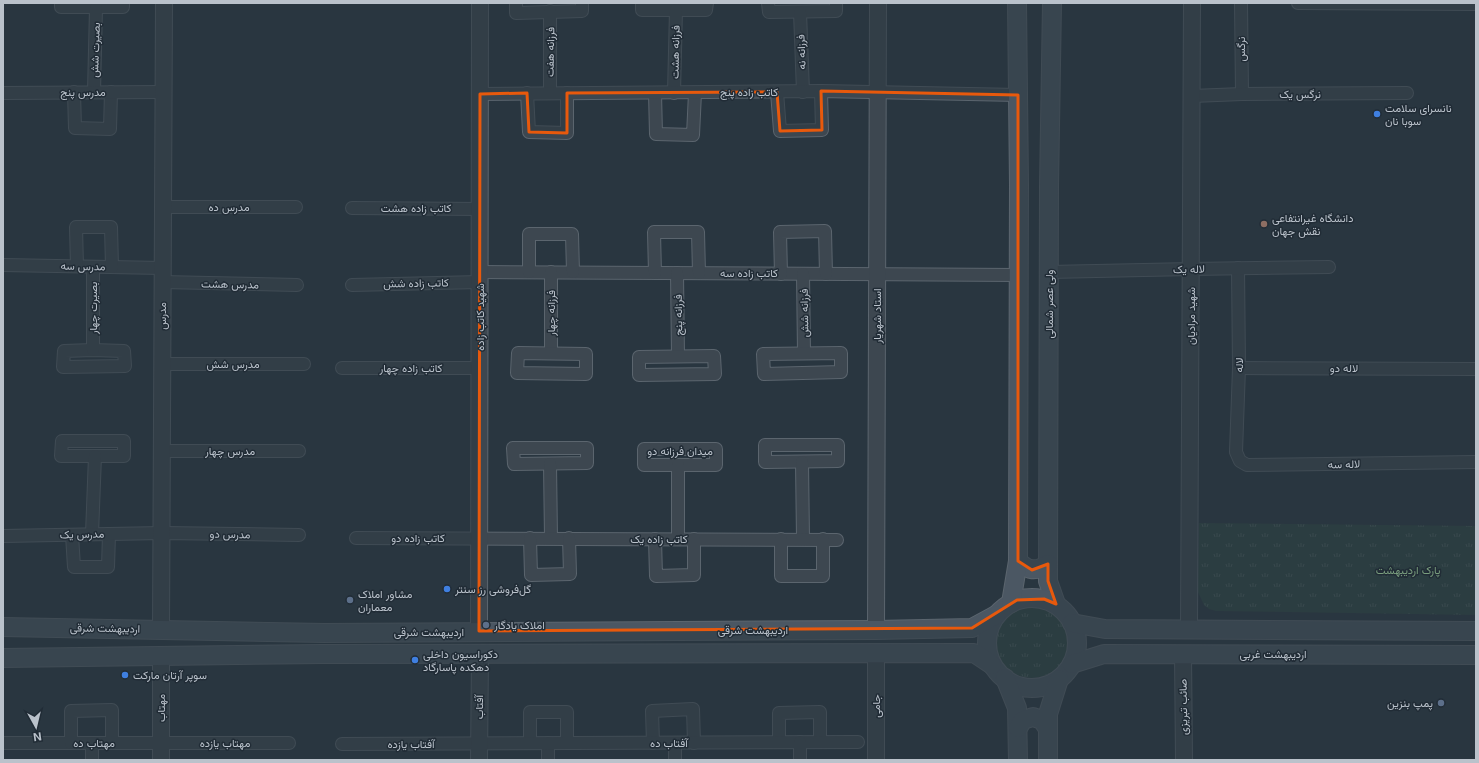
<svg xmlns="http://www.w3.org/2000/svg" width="1479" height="763" viewBox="0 0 1479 763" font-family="Inter,Vazirmatn,sans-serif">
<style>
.grass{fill:url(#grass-tufts)}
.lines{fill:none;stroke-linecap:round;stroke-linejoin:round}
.minor-casing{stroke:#5b656e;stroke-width:14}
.tertiary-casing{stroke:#5b656e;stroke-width:18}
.secondary-casing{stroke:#5b656e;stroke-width:20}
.minor{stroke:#3d4750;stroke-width:12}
.tertiary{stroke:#3d4750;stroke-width:16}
.secondary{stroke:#4b5763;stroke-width:18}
.marked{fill:none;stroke:#e8590c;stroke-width:3;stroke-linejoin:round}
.shop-dot{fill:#3f7fe0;stroke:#212c36;stroke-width:1.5}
.education-dot{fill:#8d6e63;stroke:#212c36;stroke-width:1.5}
.service-dot{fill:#5c6f8a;stroke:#212c36;stroke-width:1.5}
.labels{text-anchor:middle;stroke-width:3;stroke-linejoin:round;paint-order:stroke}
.street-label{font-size:11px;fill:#bac2cb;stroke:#212c36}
.poi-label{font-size:11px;fill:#bac2cb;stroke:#212c36;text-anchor:start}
.park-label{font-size:11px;fill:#7a9e7e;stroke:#212c36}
</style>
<defs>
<pattern id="grass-tufts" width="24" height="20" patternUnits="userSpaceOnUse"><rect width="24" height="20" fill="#2e4543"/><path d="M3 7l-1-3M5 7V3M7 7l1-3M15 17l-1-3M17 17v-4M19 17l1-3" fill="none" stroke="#4a5e5d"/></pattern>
</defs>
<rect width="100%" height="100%" fill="#293640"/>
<!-- grass -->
<g class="grass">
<polygon points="1199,523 1476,526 1476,615 1216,611 1209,609 1204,605 1198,592"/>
<circle cx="1032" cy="642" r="36"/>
</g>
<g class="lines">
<!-- minor casing -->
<g class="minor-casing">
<g id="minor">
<polyline points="61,3 61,7 123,7 123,3"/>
<polyline points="516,3 516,13 582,11 582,3"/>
<polyline points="642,3 642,10 706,10 707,3"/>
<polyline points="768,3 769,12 836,11 836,3"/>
<polyline points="1241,3 1242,94"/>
<polyline points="1298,3 1476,4"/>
<polyline points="800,12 803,92"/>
<polyline points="74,92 75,128 110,129 111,92"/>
<polyline points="94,92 96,8"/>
<polyline points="777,92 780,131 822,130 821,91"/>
<polyline points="3,93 163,92"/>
<polyline points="527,93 529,132 567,133 567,93"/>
<polyline points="550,93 550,11"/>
<polyline points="655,93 656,134 693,135 695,93"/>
<polyline points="674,93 676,10"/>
<polyline points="480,94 821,91 1018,95"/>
<polyline points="1192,96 1242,94 1407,93"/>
<polyline points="163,207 296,207"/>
<polyline points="352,208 480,209"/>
<polyline points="3,265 163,268"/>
<polyline points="77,266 76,227 111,227 112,267"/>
<polyline points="1238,268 1239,368 1236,452 1240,461 1247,465 1476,462"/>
<polyline points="480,272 1019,275"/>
<polyline points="529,272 529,234 572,234 573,272"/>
<polyline points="551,272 551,353"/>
<polyline points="1049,272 1191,269 1329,267"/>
<polyline points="655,273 654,232 698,232 699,273"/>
<polyline points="677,273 678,356"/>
<polyline points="781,274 780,232 825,231 826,274"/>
<polyline points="803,274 804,353"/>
<polyline points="162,282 297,285"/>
<polyline points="352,285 480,282"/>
<polygon points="93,350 124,351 125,366 63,367 64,351"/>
<polyline points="93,350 93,267"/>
<polygon points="518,353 586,354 586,374 517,373"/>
<polygon points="841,353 841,372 764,374 763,354"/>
<polygon points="714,356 715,374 639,375 639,357"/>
<polyline points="162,364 304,364"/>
<polyline points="342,368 480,368"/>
<polyline points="1239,368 1476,369"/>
<polygon points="62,441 124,441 124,456 61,456"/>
<polygon points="765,445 838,445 838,461 765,462"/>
<polygon points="513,448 587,448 587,463 514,464"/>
<rect x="644" y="449" width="72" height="16"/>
<polyline points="162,451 299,451"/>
<polyline points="802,462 803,539"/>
<polyline points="550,464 551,538"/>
<polyline points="92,534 95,456"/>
<polyline points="72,535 74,567 108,567 109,534"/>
<polyline points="3,536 162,533 299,535"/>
<polyline points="356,538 837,540"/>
<polyline points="530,538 531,575 570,574 569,538"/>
<polyline points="655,539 656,576 694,575 694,539"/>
<polyline points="678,539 678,465"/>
<polyline points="781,539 781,576 823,576 823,539"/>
<polyline points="779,742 779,713 820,712 820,742"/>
<polyline points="3,743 289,743"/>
<polyline points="71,743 71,711 112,710 112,743"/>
<polyline points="530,743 530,712 567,712 567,743"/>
<polyline points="548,743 548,760"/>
<polyline points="653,743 652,711 693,709 694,743"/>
<polyline points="342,744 858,742"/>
<polyline points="92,760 92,743"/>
<polyline points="675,760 675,743"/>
<polyline points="800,760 800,742"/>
</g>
</g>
<!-- tertiary casing -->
<g class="tertiary-casing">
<g id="tertiary">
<polyline points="161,629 164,3"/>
<polyline points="1189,629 1192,3"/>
<polyline points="876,630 878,3"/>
<polyline points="479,631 480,3"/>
<polyline points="876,653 876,760"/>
<polyline points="1183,654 1184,760"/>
<polyline points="161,760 161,656"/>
<polyline points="479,760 480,655"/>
</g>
</g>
<!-- secondary casing -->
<g class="secondary-casing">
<g id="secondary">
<polyline points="1052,3 1049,187 1048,581 1056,604"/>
<path d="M1018,561C1028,571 1036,572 1048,564"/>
<circle cx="1032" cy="643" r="45"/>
<polyline points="1011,603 1018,561 1019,185 1017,3"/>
<polyline points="1072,623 1105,629 1476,631"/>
<polyline points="3,627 324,633 876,630 972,628 996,615"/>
<polyline points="3,658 322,654 974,653 992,665"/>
<polyline points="1072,664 1104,654 1476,655"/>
<polyline points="1005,678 1017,708 1018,760"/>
<polyline points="1018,728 1023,720 1033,717 1042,720 1048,729"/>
<polyline points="1048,760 1048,714 1059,679"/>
</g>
</g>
<!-- minor -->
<use href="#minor" class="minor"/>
<!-- tertiary -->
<use href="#tertiary" class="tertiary"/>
<!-- secondary -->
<use href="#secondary" class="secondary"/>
</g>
<!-- marked area -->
<path d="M0 0H1479V763H0ZM821,91L1018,95V561L1032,570L1048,564V581L1056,604L1044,599L1017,600L972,628L479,631L480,94L527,93L529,132L567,133V93L777,92L780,131L822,130Z" fill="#293640" fill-opacity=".55" fill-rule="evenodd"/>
<path class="marked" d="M821,91L1018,95V561L1032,570L1048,564V581L1056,604L1044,599L1017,600L972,628L479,631L480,94L527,93L529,132L567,133V93L777,92L780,131L822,130Z"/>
<!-- markers -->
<g class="shop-dot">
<circle cx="1377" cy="114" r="4"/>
<circle cx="447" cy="589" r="4"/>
<circle cx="415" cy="660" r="4"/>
<circle cx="125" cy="675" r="4"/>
</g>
<circle class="education-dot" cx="1264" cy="224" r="4"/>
<g class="service-dot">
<circle cx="350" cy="600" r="4"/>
<circle cx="486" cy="625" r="4"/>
<circle cx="1441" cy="703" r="4"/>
</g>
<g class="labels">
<!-- street labels -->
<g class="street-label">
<text transform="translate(1241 49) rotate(-90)" y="4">نرگس</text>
<text transform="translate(95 50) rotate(-88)" y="4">بصیرت شش</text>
<text transform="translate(550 52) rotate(-89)" y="4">فرزانه هفت</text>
<text transform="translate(675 52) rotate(-89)" y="4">فرزانه هشت</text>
<text transform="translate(801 52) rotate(-92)" y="4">فرزانه نه</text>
<text x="83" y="96">مدرس پنج</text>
<text x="749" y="96">کاتب زاده پنج</text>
<text x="1300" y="98">نرگس یک</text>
<text x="229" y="211">مدرس ده</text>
<text x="416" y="212">کاتب زاده هشت</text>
<text transform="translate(83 266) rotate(1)" y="4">مدرس سه</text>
<text transform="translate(1189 269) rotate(-1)" y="4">لاله یک</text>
<text x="749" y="277">کاتب زاده سه</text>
<text transform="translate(416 283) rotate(-1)" y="4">کاتب زاده شش</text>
<text transform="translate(230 284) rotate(1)" y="4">مدرس هشت</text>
<text transform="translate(1049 304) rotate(-90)" y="4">ولی عصر شمالی</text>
<text transform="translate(93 308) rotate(-90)" y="4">بصیرت چهار</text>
<text transform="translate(551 313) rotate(-90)" y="4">فرزانه چهار</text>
<text transform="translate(804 313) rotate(-91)" y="4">فرزانه شش</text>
<text transform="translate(678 315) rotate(-91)" y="4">فرزانه پنج</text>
<text transform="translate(162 316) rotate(-90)" y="4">مدرس</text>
<text transform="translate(877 316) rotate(-90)" y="4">استاد شهریار</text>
<text transform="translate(1191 316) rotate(-90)" y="4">شهید مرادیان</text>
<text transform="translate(480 317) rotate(-90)" y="4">شهید کاتب زاده</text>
<text x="233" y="368">مدرس شش</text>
<text transform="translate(1239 365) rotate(-90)" y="4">لاله</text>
<text x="411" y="372">کاتب زاده چهار</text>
<text x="1344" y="372">لاله دو</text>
<text x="230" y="455">مدرس چهار</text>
<text x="680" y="455">میدان فرزانه دو</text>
<text transform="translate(1344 464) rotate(-1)" y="4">لاله سه</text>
<text transform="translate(82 534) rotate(-1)" y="4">مدرس یک</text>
<text transform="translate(230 534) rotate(1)" y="4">مدرس دو</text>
<text x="418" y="542">کاتب زاده دو</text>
<text x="659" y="543">کاتب زاده یک</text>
<text transform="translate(105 628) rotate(1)" y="4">اردیبهشت شرقی</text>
<text x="753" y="634">اردیبهشت شرقی</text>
<text x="429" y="636">اردیبهشت شرقی</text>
<text x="1273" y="658">اردیبهشت غربی</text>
<text transform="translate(876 706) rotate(-90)" y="4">جامی</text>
<text transform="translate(479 707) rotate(-90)" y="4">آفتاب</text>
<text transform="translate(1183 707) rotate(-91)" y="4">صائب تبریزی</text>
<text transform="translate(161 708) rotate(-90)" y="4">مهتاب</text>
<text x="94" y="747">مهتاب ده</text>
<text x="225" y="747">مهتاب یازده</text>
<text x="669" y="747">آفتاب ده</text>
<text x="411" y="748">آفتاب یازده</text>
</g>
<!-- poi labels -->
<g class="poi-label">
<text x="1385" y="112">نانسرای سلامت<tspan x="1385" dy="13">سوبا نان</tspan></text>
<text x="1272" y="222">دانشگاه غیرانتفاعی<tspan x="1272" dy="13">نقش جهان</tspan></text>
<text x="455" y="593">گل‌فروشی رز سنتر</text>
<text x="358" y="598">مشاور املاک<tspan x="358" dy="13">معماران</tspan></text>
<text x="494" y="629">املاک یادگار</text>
<text x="423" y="658">دکوراسیون داخلی<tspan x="423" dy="13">دهکده پاسارگاد</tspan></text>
<text x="133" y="679">سوپر آرتان مارکت</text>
<text x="1433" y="707" text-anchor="end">پمپ بنزین</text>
</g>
<!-- park labels -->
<g class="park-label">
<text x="1408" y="574">پارک اردیبهشت</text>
</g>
</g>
<!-- border -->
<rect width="1479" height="763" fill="none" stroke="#bac2cb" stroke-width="8"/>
<!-- north arrow -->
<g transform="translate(36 727) rotate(172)" stroke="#212c36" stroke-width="3" paint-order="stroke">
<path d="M0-3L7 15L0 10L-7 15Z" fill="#bac2cb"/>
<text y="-6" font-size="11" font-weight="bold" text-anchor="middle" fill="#bac2cb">N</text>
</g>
</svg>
